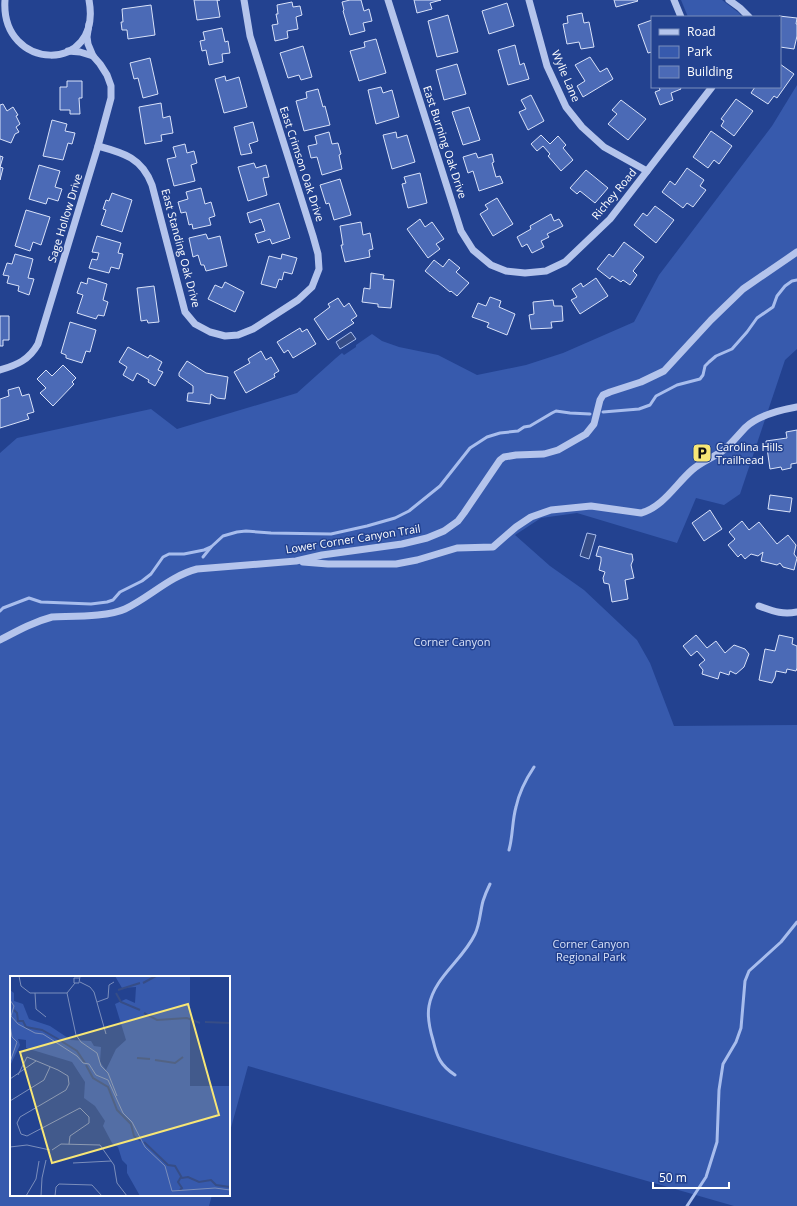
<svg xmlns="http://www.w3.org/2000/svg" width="797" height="1206" viewBox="0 0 797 1206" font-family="'Open Sans',sans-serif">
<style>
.green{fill:#375aad}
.water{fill:#364d87;stroke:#a8bded}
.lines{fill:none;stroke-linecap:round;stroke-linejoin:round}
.stream{stroke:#a8bded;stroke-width:3}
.building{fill:#4b6ab6;stroke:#d9e2f9}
.minor{stroke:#b4c4ec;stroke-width:7}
.labels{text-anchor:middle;stroke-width:3;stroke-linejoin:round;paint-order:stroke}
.street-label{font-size:11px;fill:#fff;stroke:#234290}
.poi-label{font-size:11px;fill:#fff;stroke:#234290;text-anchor:start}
.park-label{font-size:11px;fill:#d9e2f9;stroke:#234290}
.inset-river{fill:none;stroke:#364d87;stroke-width:2}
.inset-road{fill:none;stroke:#7b8ebc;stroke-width:1}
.view{fill:#f7e676;fill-opacity:0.15;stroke:#f7e676;stroke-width:2}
.inset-edge{fill:none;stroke:#fff;stroke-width:2}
</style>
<rect width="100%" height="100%" fill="#234290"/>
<!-- green -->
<g class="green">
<polygon points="681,0 722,0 739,13 742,17 688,17"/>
<polygon points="797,85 797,349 785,360 740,494 724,505 696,498 677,543 577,513 541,518 515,535 550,566 584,590 637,640 650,663 674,726 797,725 797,1206 734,1206 248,1066 229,1135 229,977 11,977 11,1195 212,1195 209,1206 0,1206 0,453 17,438 151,409 177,429 297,393 336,358 342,353 344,355 356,347 356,345 372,334 382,341 399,347 438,355 477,375 526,365 563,353 634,322 659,275 772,126"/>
</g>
<!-- water -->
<g class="water">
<polygon points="351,332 356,339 340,349 336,342"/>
<polygon points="587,533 596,535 589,559 580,556"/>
</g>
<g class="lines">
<!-- stream -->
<g class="stream">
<polyline points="603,412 639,409 650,405 656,396 677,385 700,379 703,375 705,366 709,362 716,356 732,349 747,332 757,318 773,307 777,296 785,286 792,281 797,280"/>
<polyline points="203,557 211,547"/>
<polyline points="0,611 3,608 29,598 41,602 91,604 107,602 113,600 120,592 142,581 151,574 163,557 169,554 184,554 204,550 211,547 223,536 237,532 246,531 271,533 331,534 367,526 395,518 409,511 440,486 470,448 487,437 500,433 518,431 524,427 530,426 552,413 556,411 570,413 590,414"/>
<path d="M509,850C513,836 512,821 516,807C519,793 526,779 534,767"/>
<path d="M455,1075C440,1065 437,1057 433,1040C430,1030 427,1017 429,1006C434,977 463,960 475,934C480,924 480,912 483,901C485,895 487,890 490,884"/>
<polyline points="687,1206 706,1177 717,1142 719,1090 723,1064 736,1042 741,1028 745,981 749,971 781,942 797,922"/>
</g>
</g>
<!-- building -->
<g class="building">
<polygon points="194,0 220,0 217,0 220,17 197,20"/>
<polygon points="350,0 361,0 364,11 369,9 372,21 363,23 365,31 350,35 343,11 344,10 342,2"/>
<polygon points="414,0 441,0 430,3 432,9 417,13"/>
<polygon points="614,0 637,0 638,1 616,7"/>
<polygon points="292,2 293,7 300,6 302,15 296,17 298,29 287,31 288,38 275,41 272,25 278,24 276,14 278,14 277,5"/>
<polygon points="507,3 514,26 489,34 482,11"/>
<polygon points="151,5 155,35 128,39 127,30 122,30 121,22 123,22 122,9"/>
<polygon points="582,13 584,23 589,22 594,47 581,49 579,42 567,44 563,24 568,23 567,16"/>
<polygon points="448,15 458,52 437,57 428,21"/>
<polygon points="779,16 797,18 796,24 797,24 797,36 794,49 780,47 780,17 778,17"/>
<polygon points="652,20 652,52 648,53 638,25"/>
<polygon points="222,28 225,42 228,41 230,53 222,54 223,62 209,65 206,50 202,51 200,41 205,40 203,32"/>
<polygon points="376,39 386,73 359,81 350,51 365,47 364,42"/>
<polygon points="515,45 520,65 524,63 529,79 508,85 498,50"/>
<polygon points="303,46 312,77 301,80 299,75 288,78 280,53"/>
<polygon points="590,57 600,72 607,68 613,79 583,97 577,86 585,81 575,65"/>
<polygon points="150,58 158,94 143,98 138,78 134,79 130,63"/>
<polygon points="457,64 466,94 444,100 436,70"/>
<polygon points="780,64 794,74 777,98 774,96 768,104 751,93 755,87 780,87"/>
<polygon points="225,76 226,81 239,77 247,107 224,113 215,79"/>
<polygon points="67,81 82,81 82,98 79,98 80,114 70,114 70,110 60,110 60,87 67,87"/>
<polygon points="381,87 383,93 392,90 399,117 376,124 368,90"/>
<polygon points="659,87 680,87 681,89 671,93 673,100 660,105 655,92 660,90"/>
<polygon points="318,89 323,107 325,106 330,125 304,131 296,101 307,98 306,92"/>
<polygon points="531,95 544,121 528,130 519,112 526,109 521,100"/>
<polygon points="736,99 753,111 734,136 721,126 724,121 721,119"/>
<polygon points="621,100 646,119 628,140 608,124 617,114 612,110"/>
<polygon points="161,103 163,118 170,116 173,133 161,135 162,141 145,144 139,107"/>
<polygon points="3,104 7,111 13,107 18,115 16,116 20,124 16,127 19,132 15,134 11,143 0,139 0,105"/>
<polygon points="469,107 480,140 463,145 452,112"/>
<polygon points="52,120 67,124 65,131 75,133 72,144 68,143 63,160 43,156"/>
<polygon points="253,122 258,141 249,144 252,153 241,155 234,127"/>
<polygon points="711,131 732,146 719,164 714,160 708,168 693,157"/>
<polygon points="329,132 332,144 338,143 341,154 339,155 342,169 322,175 317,157 311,158 308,146 317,144 315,136"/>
<polygon points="396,132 397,138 407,135 415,162 392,169 383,135"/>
<polygon points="541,135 550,144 558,136 566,145 563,148 573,160 561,171 548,156 550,154 543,146 537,151 531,144"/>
<polygon points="185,144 187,153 194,151 197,163 191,165 195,181 174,186 167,159 176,157 173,147"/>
<polygon points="476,153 478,158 492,154 494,162 492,163 496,177 500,176 503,183 479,191 473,171 468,173 463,157"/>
<polygon points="0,156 3,157 0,167 3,168 0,180"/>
<polygon points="254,163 256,168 266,165 269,177 263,178 267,195 248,201 238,167"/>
<polygon points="39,165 60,171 55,187 62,189 58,201 48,198 46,204 29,199"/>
<polygon points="687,168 704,180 700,186 706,190 693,207 687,203 683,208 662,192 670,181 675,185"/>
<polygon points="586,170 608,188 595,203 580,191 577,194 570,188"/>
<polygon points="420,173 427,203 408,208 402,184 406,183 404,177"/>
<polygon points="340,179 351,215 334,220 329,203 326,204 320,185"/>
<polygon points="201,188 205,204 211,202 215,216 209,218 211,225 193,229 192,224 189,225 186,212 181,213 178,202 188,199 186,192"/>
<polygon points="112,193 132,200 122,232 101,225 106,210 103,209 106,200 109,201"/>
<polygon points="497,198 513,224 493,236 480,214 488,209 485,205"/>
<polygon points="279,203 290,238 272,244 270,239 258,243 255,234 265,231 261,219 250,223 247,213"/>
<polygon points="655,206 674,220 656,243 634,225 643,213 647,216"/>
<polygon points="26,210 50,217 41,245 33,242 30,251 15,246"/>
<polygon points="551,214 554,221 559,219 563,226 547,234 549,237 541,241 544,247 532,253 527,244 522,247 517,237 531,229 530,226"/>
<polygon points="420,219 425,227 432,222 444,239 436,244 440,249 428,258 407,229"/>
<polygon points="361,222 363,235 370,233 373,249 369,250 370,257 345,262 341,245 343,245 340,226"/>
<polygon points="206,234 208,239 220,236 227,266 206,271 204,265 201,265 198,255 193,257 189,238"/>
<polygon points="97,236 121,243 118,253 123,254 119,269 111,267 109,273 89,268 92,259 97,260 99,253 92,252"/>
<polygon points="624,242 644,257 633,271 637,275 630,285 623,280 621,282 612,276 610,279 597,269 609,254 613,257"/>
<polygon points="15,254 33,259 28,278 34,279 29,295 18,291 19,286 7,283 9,276 3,275 7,263 12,264"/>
<polygon points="282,254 297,258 292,274 284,272 282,280 279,279 276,288 261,284 269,256 281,259"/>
<polygon points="449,259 460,268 456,272 469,283 457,296 451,291 450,292 425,271 434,260 443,267"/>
<polygon points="371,273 384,275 383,279 394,280 391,308 378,307 378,304 362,302 364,288 370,289"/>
<polygon points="88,278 107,284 103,300 108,302 104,316 98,315 96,319 77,313 83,295 77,293 81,282 87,284"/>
<polygon points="596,278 608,296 580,314 571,300 577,297 572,289 581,283 583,287"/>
<polygon points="225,282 244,292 235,312 208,299 215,285 222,288"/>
<polygon points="154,286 159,322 148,323 147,320 141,321 137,288"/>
<polygon points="490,297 501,301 499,307 515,314 507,335 487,327 489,323 472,317 478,303 486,306"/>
<polygon points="338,298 344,307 349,303 357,316 351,320 354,323 328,340 314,319 330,307 328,304"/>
<polygon points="553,300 554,306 562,306 563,321 551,322 552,328 531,329 529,315 534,314 533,302"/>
<polygon points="0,316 9,316 9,340 3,340 3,346 0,346"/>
<polygon points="70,322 96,330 90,352 86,351 82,363 66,358 66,355 61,353"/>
<polygon points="300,328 302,332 307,329 316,344 293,358 288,350 284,353 277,342"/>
<polygon points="128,347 148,358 150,355 162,362 158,370 163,372 155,386 148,382 149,380 137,373 133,381 123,375 127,367 119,362"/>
<polygon points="261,351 266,360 271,357 279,371 274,374 275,377 246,393 234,372 250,363 248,359"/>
<polygon points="187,361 206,373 228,377 225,399 217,398 211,394 210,404 187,401 188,393 193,393 193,386 179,376 179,373"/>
<polygon points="63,365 76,378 72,382 74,384 53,406 40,393 46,388 37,379 46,370 52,376"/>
<polygon points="19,387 22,396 29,394 34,412 27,414 29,419 0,428 0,399 9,396 8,390"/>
<polygon points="797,430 797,463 791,464 791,468 782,470 781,467 770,469 766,441 787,438 786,432"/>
<polygon points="770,495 792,498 790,512 768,509"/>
<polygon points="710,510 722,529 704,541 692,523"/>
<polygon points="742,521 749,530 759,522 777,544 788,535 796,545 794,554 797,558 794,570 783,567 780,563 777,565 761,561 763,552 758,556 751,554 745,559 741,554 738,557 728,545 735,539 729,532"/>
<polygon points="599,546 629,554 632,554 633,560 631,565 634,578 625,580 628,599 612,602 609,584 604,583 603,578 605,572 599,570 601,561 601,557 596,556"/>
<polygon points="696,635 707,648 716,641 725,653 734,645 745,649 749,654 744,667 736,674 730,671 729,675 720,672 718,679 702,674 703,670 699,665 705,660 697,651 691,656 683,646"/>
<polygon points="779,635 793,638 792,644 797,646 797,668 796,671 787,669 786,673 776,671 775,677 772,683 759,680 765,649 775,651"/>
</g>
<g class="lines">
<!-- minor -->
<g class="minor">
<path d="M5,0C0,72 103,75 89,0"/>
<polyline points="388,0 461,231 473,250 491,265 506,271 525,273 546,271 565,262 610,219 712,87"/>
<polyline points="529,0 547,66 566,107 582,127 604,147 647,171"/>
<polyline points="674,0 681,17"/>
<polyline points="729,0 740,8 749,17"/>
<polyline points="68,51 80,52 93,56"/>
<path d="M98,146C124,153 142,158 152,185L185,312L195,324L210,332L225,336L238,335L253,329L298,300L312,287L319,269L318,254L313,236L250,36L244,0"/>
<path d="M0,370C17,365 29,360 38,344L98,146L111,98V86L107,75L100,64L93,56L88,44L87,37L89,24"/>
<path d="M303,562L328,564H396L417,560L457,548L493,547L516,527L531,517L551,510L591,506L641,513C663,507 676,484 692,470C702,461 715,457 725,449C733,442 739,434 746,427C759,415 780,410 797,407"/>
<path d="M759,606C773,611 782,615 797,612"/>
<path d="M0,640C17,631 33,622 52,617C71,616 108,617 125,609C150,597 170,576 197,569L296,561L322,555L402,544L427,538L444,531L458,521L464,513L500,460L504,457L516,455L544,454L558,450L586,434L594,424L600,400L603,395L610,392L641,382L664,371L711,320L743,289L797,252"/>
</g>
</g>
<!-- icons -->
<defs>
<g id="parking-square" transform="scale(1)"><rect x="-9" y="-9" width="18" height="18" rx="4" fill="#f7e676" stroke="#234290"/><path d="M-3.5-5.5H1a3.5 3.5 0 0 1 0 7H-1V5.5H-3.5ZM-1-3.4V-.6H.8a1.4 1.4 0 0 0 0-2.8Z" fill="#111"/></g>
</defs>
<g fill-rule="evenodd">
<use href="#parking-square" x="702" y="453"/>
</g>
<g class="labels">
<!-- street labels -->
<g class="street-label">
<text transform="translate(566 76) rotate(67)" y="4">Wylie Lane</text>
<text transform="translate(445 142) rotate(72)" y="4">East Burning Oak Drive</text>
<text transform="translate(302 164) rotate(72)" y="4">East Crimson Oak Drive</text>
<text transform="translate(614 194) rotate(-50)" y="4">Richey Road</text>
<text transform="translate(65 218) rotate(-73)" y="4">Sage Hollow Drive</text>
<text transform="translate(181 248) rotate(75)" y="4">East Standing Oak Drive</text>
<text transform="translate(353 539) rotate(-9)" y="4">Lower Corner Canyon Trail</text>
</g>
<!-- poi labels -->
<g class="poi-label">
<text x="716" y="451">Carolina Hills<tspan x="716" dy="13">Trailhead</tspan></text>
</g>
<!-- park labels -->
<g class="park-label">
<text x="452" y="646">Corner Canyon</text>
<text x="591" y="948">Corner Canyon<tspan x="591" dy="13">Regional Park</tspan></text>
</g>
</g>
<!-- overview -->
<g transform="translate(10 976)">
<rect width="220" height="220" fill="#234290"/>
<path d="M105,0H180V110H220V220H130L117,197V189L112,184L108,171L102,167L93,150L95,145L85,130L74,122L75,106L62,86L16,72V64L8,63L10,69L0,90V14L4,17V25L13,28L19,43L40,50L61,64L81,65L84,70L91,71L90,86L96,94L106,73L116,64L105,28L116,23L125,27L126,11L112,12Z" fill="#375aad"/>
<path class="inset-river" d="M133,7L146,0M108,14L130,7M106,17L111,26L130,34M4,34L7,37L8,45H13L16,51L32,54L48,63L67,75L75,87M134,37L147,44L177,42L190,47M195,46L220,47M127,82L140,83M145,84L165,87L173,81M76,89L83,102L98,111L107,134L121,148L124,160L131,165M134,166L158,189L165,190L172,202L178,201L189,206L201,204L206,209L220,211M170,214L172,212L168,206L171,201"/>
<path class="inset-road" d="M9,0L11,10L20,17H57M69,2H64V7H69L70,0M70,6L80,11L84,16L96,58M65,7L57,17L66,59L71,66L87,77L91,90L98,97L107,120M25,17L26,33L36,41M0,24L4,30L1,40L8,48L25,57L33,58L67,80L73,87L79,88L86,99L98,104L113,137L122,146L135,171L155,190L162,215L205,212L220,214M87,26L98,22L99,9L104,6M0,49L2,61L7,66L0,86M8,99L17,81L48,94L58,100L59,108L56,114L10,141L7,147L11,158L17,160L70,132L79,141V147L60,160L59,168M0,103L26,85M0,125L34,104L40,91M0,171L17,169L40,174M42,174L51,168L90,169L104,189L107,207L117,220M63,187L101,185M16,220L26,203L29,185M31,220L32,202L36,184M45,220L46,211L49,208L82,209L92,220"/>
<path class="view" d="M178,28L209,139L42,187L10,76Z"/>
<rect width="220" height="220" class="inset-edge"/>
</g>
<!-- legend -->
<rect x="651" y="16" width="130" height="72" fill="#234290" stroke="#7b8ebc"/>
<rect x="659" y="29" width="20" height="6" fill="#b4c4ec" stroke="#7b8ebc"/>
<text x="687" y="36" font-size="12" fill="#ffffff">Road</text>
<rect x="659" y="46" width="20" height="12" fill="#375aad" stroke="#7b8ebc"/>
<text x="687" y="56" font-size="12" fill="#ffffff">Park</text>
<rect x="659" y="66" width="20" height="12" fill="#4b6ab6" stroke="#7b8ebc"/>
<text x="687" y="76" font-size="12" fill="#ffffff">Building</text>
<!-- scale -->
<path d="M653 1182v6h76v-6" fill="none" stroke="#ffffff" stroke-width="2"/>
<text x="659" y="1182" font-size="12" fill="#ffffff" stroke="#234290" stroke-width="3" paint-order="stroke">50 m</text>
</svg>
